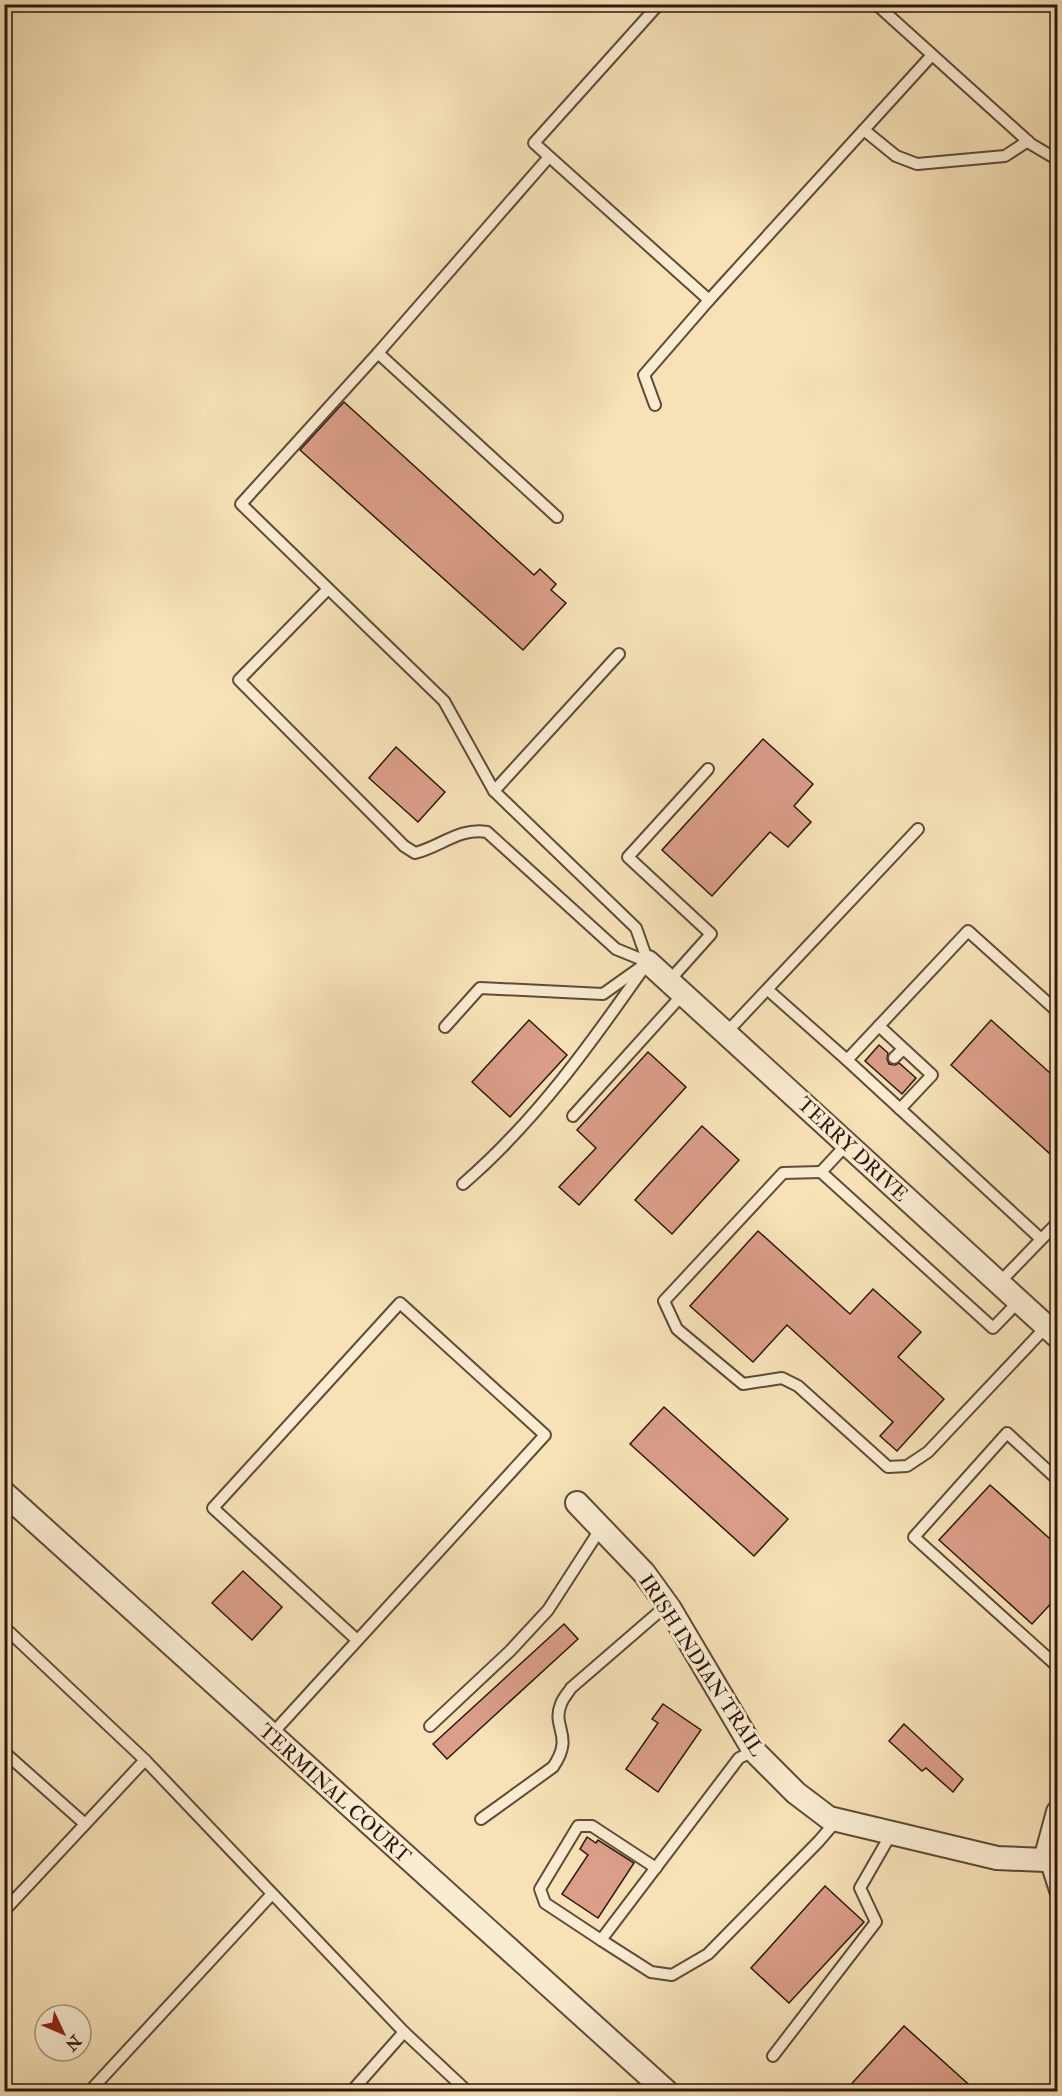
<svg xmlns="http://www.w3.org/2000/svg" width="1062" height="2096" viewBox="0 0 1062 2096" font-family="'IM FELL Double Pica',serif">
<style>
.building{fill:#da9e89;stroke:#2e170f;stroke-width:1.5}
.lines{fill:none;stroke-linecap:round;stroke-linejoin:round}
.lane-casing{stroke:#604a39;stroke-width:14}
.street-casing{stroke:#604a39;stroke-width:26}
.lane{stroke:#faecd1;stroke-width:10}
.street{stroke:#faecd1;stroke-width:22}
.labels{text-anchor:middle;stroke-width:6;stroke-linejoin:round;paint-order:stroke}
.street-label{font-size:20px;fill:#2e170f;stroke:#faecd1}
</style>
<rect width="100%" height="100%" fill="#f7e2b8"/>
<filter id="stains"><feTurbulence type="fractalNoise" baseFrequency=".00333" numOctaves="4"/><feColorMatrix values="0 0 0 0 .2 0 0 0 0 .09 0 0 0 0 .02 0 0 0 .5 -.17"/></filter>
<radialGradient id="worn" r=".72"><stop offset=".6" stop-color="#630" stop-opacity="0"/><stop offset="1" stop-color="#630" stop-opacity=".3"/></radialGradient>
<!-- building -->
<g class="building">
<polygon points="344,402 534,575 540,569 556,584 551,590 566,603 523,650 300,450"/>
<polygon points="763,739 813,784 794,806 811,822 788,847 770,832 712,896 662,850"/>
<polygon points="396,747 445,792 418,822 369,778"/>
<polygon points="529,1020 567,1055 510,1117 472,1082"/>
<polygon points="991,1020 1058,1080 1058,1161 951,1065"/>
<polygon points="879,1045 888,1053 887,1059 889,1064 895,1065 899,1063 916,1078 902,1094 865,1061"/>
<polygon points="648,1052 686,1087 579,1205 559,1187 596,1148 577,1130"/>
<polygon points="702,1126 739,1160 672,1234 635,1200"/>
<polygon points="758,1231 850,1314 873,1289 921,1332 898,1357 944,1399 897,1451 880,1436 893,1422 787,1325 753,1362 690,1306"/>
<polygon points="664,1407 788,1519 754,1556 630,1444"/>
<polygon points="990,1485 1058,1546 1058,1596 1032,1624 939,1540"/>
<polygon points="243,1571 282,1607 252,1640 212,1603"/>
<polygon points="564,1624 578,1639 447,1759 433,1744"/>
<polygon points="663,1704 701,1730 658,1792 626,1769 658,1723 652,1719"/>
<polygon points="904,1724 963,1779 953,1792 926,1768 922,1771 889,1741"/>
<polygon points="587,1837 596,1843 598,1840 634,1863 598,1918 562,1894 588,1855 580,1849"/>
<polygon points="825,1886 864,1922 789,2003 751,1968"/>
<polygon points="904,2026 976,2091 845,2091"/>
</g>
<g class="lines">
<!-- lane casing -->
<g class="lane-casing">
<g id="lane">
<polyline points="659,4 534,143 709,300"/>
<polyline points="876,4 1031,144 1058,160"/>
<polyline points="864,130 896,156 917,164 1005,156 1028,141"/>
<polyline points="378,353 549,157"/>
<polyline points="655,405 644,375 709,300 932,55"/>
<path d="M328,589L239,680L404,846L415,853C440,847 460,827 487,832L616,949L648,962"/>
<polyline points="619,654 494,791 636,928 648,962"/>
<polyline points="494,791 444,701 241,504 378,353 557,517"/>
<polyline points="669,981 711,934 628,857 708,769"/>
<polyline points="768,990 847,1060"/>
<polyline points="879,1026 932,1075 900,1109"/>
<polyline points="445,1027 480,988 603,994 641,967"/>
<polyline points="726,1033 918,829"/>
<polyline points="894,1058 903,1049"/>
<polyline points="573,1116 683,994"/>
<polyline points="847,1144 821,1172 993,1328 1019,1301"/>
<polyline points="821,1172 783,1173 664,1301 677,1329 743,1384 782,1378 798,1386 888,1467 907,1466 928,1452 1046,1327"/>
<path d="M463,1184C537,1120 592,1042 648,962"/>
<polyline points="1041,1239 847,1060 968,931 1058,1012"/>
<polyline points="999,1283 1058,1222"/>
<polyline points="1058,1480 1007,1433 914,1537 1058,1667"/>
<polyline points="4,1627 145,1760 404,2032 351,2092"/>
<polyline points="430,1726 510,1651 548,1610 601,1528"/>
<polyline points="271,1735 545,1435 400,1303 213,1508 357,1640"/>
<polyline points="754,1751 739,1758 601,1940 651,1972 672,1975 708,1954 819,1841 837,1820"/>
<polyline points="4,1752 85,1824"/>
<path d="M481,1819L553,1767C575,1735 551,1728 561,1704C563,1698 568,1693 571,1688L667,1605"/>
<polyline points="1045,1860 1058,1900"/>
<polyline points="4,1911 145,1760"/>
<polyline points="601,1940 545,1903 540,1889 578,1826 592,1826 656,1868"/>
<polyline points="404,2032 468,2092"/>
<polyline points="773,2056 876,1922 860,1888 891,1834"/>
<polyline points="89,2092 272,1894"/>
</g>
</g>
<!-- street casing -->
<g class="street-casing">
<g id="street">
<polyline points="648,962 1058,1337"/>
<polyline points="4,1493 667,2092"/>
<polyline points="577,1503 644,1573 670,1609 754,1751 796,1793 829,1818 997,1858 1045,1860 1058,1812"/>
</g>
</g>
<!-- lane -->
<use href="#lane" class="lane"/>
<!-- street -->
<use href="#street" class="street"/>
</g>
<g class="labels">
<!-- street labels -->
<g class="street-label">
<text transform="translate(853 1149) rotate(43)" y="7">TERRY DRIVE</text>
<text transform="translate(702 1665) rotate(57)" y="7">IRISH INDIAN TRAIL</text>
<text transform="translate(335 1793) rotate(42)" y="7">TERMINAL COURT</text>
</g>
</g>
<!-- margin -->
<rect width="1062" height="2096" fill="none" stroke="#f7e2b8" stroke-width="24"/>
<rect x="6" y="6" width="1050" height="2084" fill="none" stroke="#2e170f" stroke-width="3"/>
<rect x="12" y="12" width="1038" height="2072" fill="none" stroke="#2e170f" stroke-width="1.5"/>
<!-- north arrow -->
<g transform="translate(63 2033) rotate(134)"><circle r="28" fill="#faecd1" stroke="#a89783" stroke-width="1.5"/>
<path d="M0-4.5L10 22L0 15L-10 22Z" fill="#8f2418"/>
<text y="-9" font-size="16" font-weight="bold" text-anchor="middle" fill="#2e170f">N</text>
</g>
<rect width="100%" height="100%" filter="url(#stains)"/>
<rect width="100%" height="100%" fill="url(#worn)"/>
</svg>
